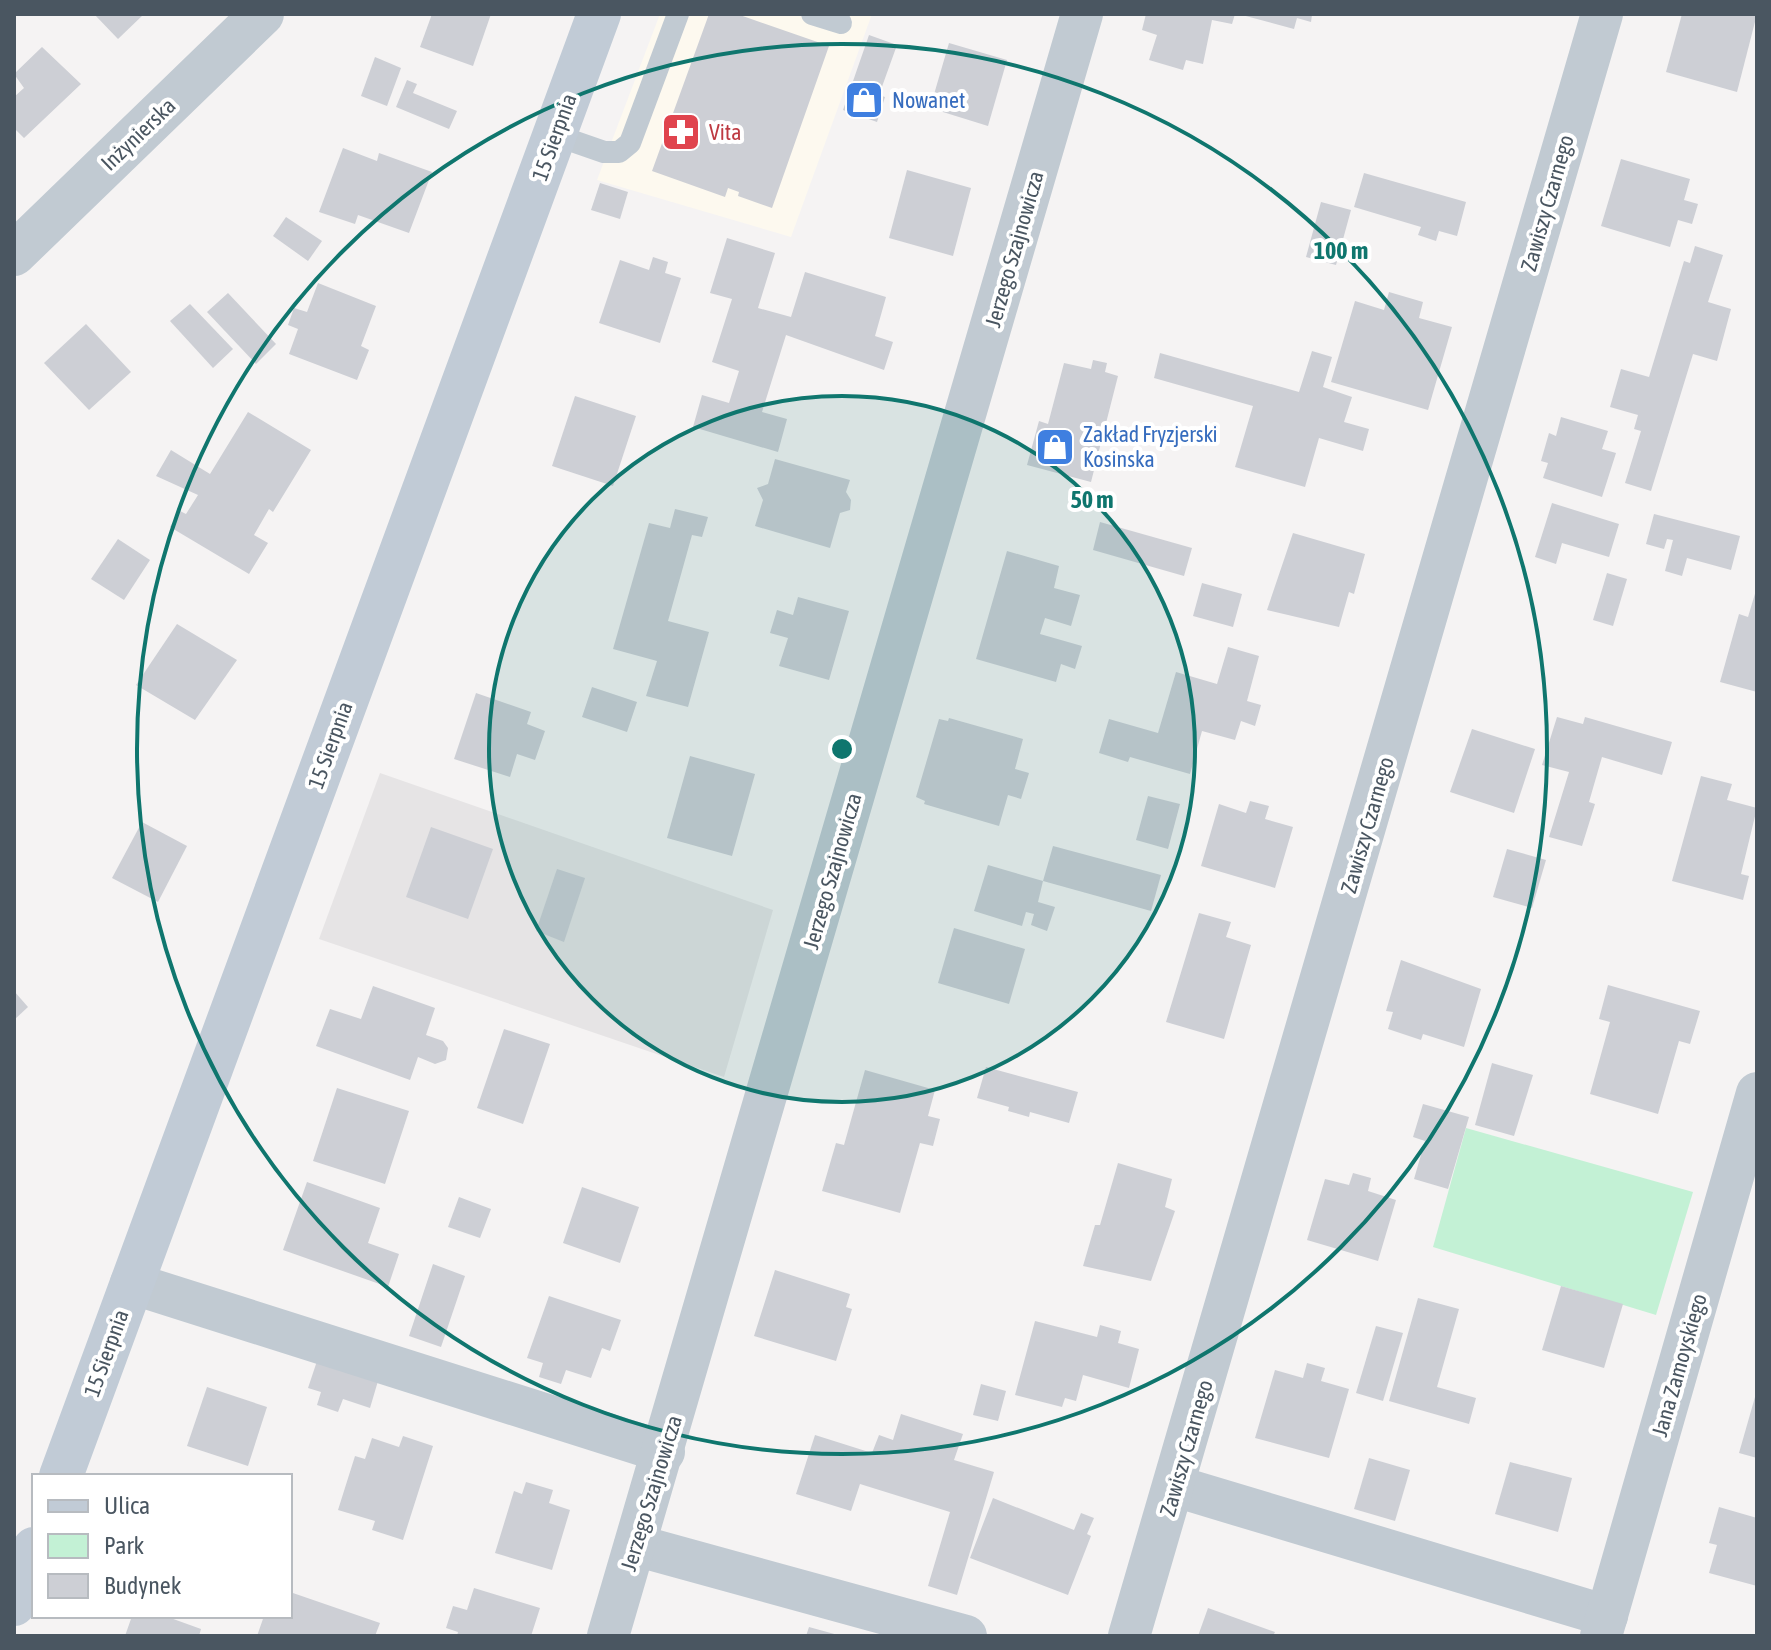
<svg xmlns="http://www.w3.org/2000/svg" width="1771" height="1650" viewBox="0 0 1771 1650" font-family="'Asap Condensed',sans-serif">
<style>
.commercial{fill:#fdf9ef}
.education{fill:#e6e4e5}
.green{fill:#c3f1d5}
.building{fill:#cdcfd5}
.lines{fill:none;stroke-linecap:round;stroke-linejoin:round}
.service{stroke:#c1cad2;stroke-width:22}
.minor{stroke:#c1cad2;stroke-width:42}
.tertiary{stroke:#c1cad2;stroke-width:44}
.secondary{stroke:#c1cbd6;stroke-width:44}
.ring{fill:none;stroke:#0f766e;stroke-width:4}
.labels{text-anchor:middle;stroke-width:8;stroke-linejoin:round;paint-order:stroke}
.shop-label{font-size:22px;fill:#366cbe;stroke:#fff;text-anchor:start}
.health-label{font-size:22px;fill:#be3a42;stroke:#fff;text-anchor:start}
.street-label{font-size:22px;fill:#4a5661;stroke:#fff}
.centre{fill:#0f766e;stroke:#fff;stroke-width:4}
.ring-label{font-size:24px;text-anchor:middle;font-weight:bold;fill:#0f766e;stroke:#fff;stroke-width:8;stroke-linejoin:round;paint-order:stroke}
</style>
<rect width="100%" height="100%" fill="#f5f3f3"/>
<!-- commercial -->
<polygon class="commercial" points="660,14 872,14 791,237 597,180"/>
<!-- education -->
<polygon class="education" points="380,773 773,910 724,1077 319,939"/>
<!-- green -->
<polygon class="green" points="1466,1128 1693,1192 1656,1315 1433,1247"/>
<!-- building -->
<g class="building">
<polygon points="94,14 144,14 118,39"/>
<polygon points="432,14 491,14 473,66 420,47"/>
<polygon points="709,14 737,14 829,46 772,208 738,196 739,192 728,188 725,197 652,171"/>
<polygon points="1146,14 1235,14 1232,24 1212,20 1203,64 1186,60 1183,70 1149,60 1157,35 1142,30"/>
<polygon points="1682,14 1757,14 1737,92 1666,72"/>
<polygon points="1242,15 1242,14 1312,15 1311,22 1297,18 1294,29"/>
<polygon points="869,35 897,45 879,95 885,97 877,122 843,110"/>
<polygon points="949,43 1007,60 988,126 930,108"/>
<polygon points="42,47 81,84 24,138 14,128 14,97 24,88 14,74"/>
<polygon points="375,57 401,68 387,106 361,96"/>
<polygon points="407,80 417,84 413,93 457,111 449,129 396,107"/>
<polygon points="343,148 377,161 379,153 432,172 409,233 358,215 355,224 319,212"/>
<polygon points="1621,159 1690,179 1684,200 1698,204 1692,224 1678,220 1670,247 1601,226"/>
<polygon points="907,170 971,188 953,256 889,238"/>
<polygon points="1364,173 1466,202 1457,236 1439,231 1436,241 1418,235 1421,227 1354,207"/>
<polygon points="600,183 628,192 620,219 591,210"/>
<polygon points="1321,202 1351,210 1336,265 1306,257"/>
<polygon points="286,217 322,241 308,261 273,236"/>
<polygon points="727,238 775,253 758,308 791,317 805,272 886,297 875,336 893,342 884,370 786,335 762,412 787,419 778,452 693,427 702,395 729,403 739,371 712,362 732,299 710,293"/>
<polygon points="1695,246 1723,255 1708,302 1731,309 1717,361 1693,354 1651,491 1625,483 1641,431 1634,429 1638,415 1610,407 1621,369 1649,377 1684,261 1690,263"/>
<polygon points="653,257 668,262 665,273 681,278 660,343 599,323 620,260 649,270"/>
<polygon points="318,283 376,306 361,346 369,350 357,380 289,354 298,329 288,325 294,308 307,312"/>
<polygon points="1389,292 1423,302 1419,318 1452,327 1428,410 1331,382 1355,301 1384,310"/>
<polygon points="228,293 276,344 256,364 207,312"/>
<polygon points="190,304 233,349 213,368 170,321"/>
<polygon points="86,324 131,372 89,410 44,363"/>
<polygon points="1312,351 1332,357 1323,387 1352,397 1344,422 1369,429 1363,451 1319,438 1305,487 1235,467 1253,406 1154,378 1160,353 1299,392"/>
<polygon points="1093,360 1107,363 1105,372 1118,376 1091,482 1027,465 1039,421 1048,424 1064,363 1091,369"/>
<polygon points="575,396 636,416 613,486 552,466"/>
<polygon points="248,412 311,450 273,512 269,509 254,535 268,543 249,574 170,527 180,511 186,514 198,495 156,476 171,450 210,474"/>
<polygon points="1561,417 1608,431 1602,449 1616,453 1602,497 1543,478 1548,463 1541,461 1549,433 1556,436"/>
<polygon points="775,459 850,480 846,492 851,500 850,510 840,513 830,548 755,526 763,500 757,488 768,484"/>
<polygon points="1552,503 1619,524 1609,557 1562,543 1556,564 1535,557"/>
<polygon points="675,509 708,517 702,537 692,535 668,621 709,632 688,707 646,696 657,661 613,649 649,523 670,528"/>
<polygon points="1654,514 1740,536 1731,570 1687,558 1682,576 1665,571 1673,540 1667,539 1664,549 1646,544"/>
<polygon points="1100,522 1192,548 1184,576 1093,550"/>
<polygon points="1293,533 1365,554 1354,594 1349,592 1339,627 1267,610"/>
<polygon points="118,539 150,560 124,600 91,579"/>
<polygon points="1007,551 1059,566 1054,588 1080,595 1071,626 1045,618 1040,634 1082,646 1075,669 1061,664 1056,682 976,659"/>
<polygon points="1607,573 1627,579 1613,626 1593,620"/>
<polygon points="1202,583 1242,594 1233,627 1193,616"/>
<polygon points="1757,587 1757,692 1720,682 1739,614 1748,617"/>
<polygon points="798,597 849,611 829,680 779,666 788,638 770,633 777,610 793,615"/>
<polygon points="177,624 237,660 195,720 136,685"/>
<polygon points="1228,647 1259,656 1247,701 1261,705 1255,726 1241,721 1235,740 1202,731 1190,774 1130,757 1128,762 1099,753 1109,719 1158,733 1176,672 1217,684"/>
<polygon points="592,687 637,702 627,732 582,717"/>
<polygon points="476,693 531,712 527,724 545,731 535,760 517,754 510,777 454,759"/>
<polygon points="1557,717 1583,724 1585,717 1672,742 1662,775 1602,757 1589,802 1595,804 1582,846 1549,837 1569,772 1542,765"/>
<polygon points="949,718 1023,739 1015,769 1029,773 1021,799 1008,795 999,826 924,804 925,801 916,797 939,719 948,721"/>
<polygon points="1472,729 1535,749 1514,813 1450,792"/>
<polygon points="690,756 755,774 732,856 667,838"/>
<polygon points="1701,776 1732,784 1727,800 1757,808 1741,874 1749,876 1743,900 1672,881"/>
<polygon points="1148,796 1180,804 1168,849 1136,840"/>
<polygon points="1250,801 1269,806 1265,819 1293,827 1275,888 1201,866 1219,804 1246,813"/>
<polygon points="142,822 187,846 158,902 112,878"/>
<polygon points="431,827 493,849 468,919 406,897"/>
<polygon points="1053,846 1161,875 1151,911 1043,881"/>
<polygon points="1507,849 1546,860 1532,908 1493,897"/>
<polygon points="988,865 1043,881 1038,902 1055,907 1047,931 1031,925 1034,914 1026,912 1022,926 974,911"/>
<polygon points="557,869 585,878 564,942 536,931"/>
<polygon points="1199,913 1231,922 1226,937 1251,945 1224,1039 1166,1022"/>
<polygon points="954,928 1025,949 1009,1004 938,983"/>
<polygon points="1401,960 1481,989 1464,1047 1423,1034 1421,1040 1388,1029 1393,1012 1386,1011"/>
<polygon points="1608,985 1700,1011 1690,1044 1679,1041 1658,1114 1590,1094 1610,1022 1599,1019"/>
<polygon points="373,986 435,1008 426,1035 443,1041 448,1048 446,1060 435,1064 418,1057 410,1080 316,1046 330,1009 361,1019"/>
<polygon points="14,991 28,1007 14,1020"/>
<polygon points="504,1029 550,1044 523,1124 477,1108"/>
<polygon points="1492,1063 1533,1075 1514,1136 1475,1125"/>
<polygon points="986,1067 1078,1092 1069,1123 1030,1112 1029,1117 1008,1111 1009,1107 977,1098"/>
<polygon points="865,1070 935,1090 928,1116 940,1119 933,1146 920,1143 900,1213 822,1191 836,1143 844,1145"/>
<polygon points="337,1088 409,1111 385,1184 313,1161"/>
<polygon points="1423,1104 1469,1117 1448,1189 1414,1179 1425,1141 1413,1137"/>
<polygon points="1118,1163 1172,1179 1165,1207 1175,1211 1151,1281 1083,1266 1095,1225 1100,1225"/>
<polygon points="1353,1173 1371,1178 1368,1191 1396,1200 1378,1261 1307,1240 1325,1179 1349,1185"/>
<polygon points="307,1182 380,1208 368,1243 399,1254 388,1287 283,1250"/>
<polygon points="582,1187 639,1207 620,1263 563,1243"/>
<polygon points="459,1197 491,1209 480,1238 448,1227"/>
<polygon points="433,1264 465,1276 441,1347 409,1336"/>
<polygon points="775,1270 850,1294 846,1307 852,1309 836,1361 754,1336"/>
<polygon points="1561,1286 1623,1304 1604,1368 1542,1350"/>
<polygon points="549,1296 621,1320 610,1351 602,1348 591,1378 566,1370 561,1384 539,1377 543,1363 527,1358"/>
<polygon points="1418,1298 1459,1309 1437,1387 1476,1398 1469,1424 1389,1401"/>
<polygon points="1035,1321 1097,1337 1100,1325 1121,1331 1118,1343 1139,1349 1129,1388 1083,1375 1076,1401 1065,1398 1062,1407 1015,1395"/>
<polygon points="1376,1326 1403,1333 1383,1401 1356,1393"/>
<polygon points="317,1361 378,1381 370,1408 343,1399 338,1412 317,1405 321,1392 308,1388"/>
<polygon points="1307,1363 1325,1368 1321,1381 1349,1389 1329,1458 1255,1438 1275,1370 1303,1378"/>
<polygon points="981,1384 1006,1391 998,1421 973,1415"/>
<polygon points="207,1387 267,1407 248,1466 187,1446"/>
<polygon points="1757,1390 1757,1458 1739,1453"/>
<polygon points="901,1414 963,1434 954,1460 994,1472 957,1595 928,1586 950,1512 860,1484 851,1511 796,1494 815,1435 872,1453 879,1435 893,1440"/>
<polygon points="403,1436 433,1446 403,1540 372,1530 375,1521 338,1510 355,1456 365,1459 372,1438 399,1447"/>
<polygon points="1369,1458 1410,1470 1395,1521 1354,1509"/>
<polygon points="1510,1462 1572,1478 1558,1532 1495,1514"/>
<polygon points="526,1482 553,1490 549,1503 570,1510 552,1570 495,1553 514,1491 522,1494"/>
<polygon points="993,1498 1074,1530 1081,1513 1094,1518 1087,1534 1091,1536 1068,1595 970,1558"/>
<polygon points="1719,1507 1757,1518 1757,1586 1709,1573 1717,1545 1709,1543"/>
<polygon points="474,1588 540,1608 531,1636 457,1636 458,1632 446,1628 453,1606 467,1610"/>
<polygon points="290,1592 380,1623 375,1636 257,1636 264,1616 290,1616"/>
<polygon points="1208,1608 1275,1632 1273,1636 1198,1636"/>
<polygon points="132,1616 165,1616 201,1629 199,1636 125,1636"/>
<polygon points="809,1627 838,1635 838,1636 806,1636"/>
</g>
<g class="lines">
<!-- service -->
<g class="service">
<polyline points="812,14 841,23"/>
<polyline points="555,135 604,152 619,152 630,143 678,14"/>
</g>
<!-- minor -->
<g class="minor">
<polyline points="131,1283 664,1452"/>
<polyline points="1175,1486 1607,1616"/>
<polyline points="635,1545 966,1636"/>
<polyline points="608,1636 1082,14"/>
<polyline points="1129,1636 1602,14"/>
<polyline points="1601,1636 1757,1093"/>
</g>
<!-- tertiary -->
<polyline class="tertiary" points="14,254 262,14"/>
<!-- secondary -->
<g class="secondary">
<polyline points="61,1476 599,14"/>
<polyline points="14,1604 34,1549"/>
</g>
</g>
<!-- distance rings -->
<circle cx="842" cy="749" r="353" fill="#0f766e" fill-opacity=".12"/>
<g class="ring">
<circle cx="842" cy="749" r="353"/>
<circle cx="842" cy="749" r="705"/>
</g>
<!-- icons -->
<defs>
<g id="shop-square" transform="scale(2)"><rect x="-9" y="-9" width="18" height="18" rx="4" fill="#3f7fe0" stroke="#fff"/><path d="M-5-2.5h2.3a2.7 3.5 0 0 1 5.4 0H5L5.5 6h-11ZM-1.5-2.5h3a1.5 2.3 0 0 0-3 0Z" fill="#fff"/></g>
<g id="pharmacy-square" transform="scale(2)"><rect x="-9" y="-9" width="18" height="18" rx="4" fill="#e0444e" stroke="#fff"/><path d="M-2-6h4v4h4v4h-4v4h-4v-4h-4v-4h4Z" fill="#fff"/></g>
</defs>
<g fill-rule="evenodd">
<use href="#shop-square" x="864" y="100"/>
<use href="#pharmacy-square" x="681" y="132"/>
<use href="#shop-square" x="1055" y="447"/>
</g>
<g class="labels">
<!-- shop labels -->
<g class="shop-label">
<text x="892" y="108">Nowanet</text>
<text x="1083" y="442">Zakład Fryzjerski<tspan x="1083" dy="25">Kosinska</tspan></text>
</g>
<!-- health labels -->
<g class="health-label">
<text x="709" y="140">Vita</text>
</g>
<!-- street labels -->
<g class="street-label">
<text transform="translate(138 134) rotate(-44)" y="8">Inżynierska</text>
<text transform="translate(554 137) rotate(-70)" y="8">15 Sierpnia</text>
<text transform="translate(1547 203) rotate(-74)" y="8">Zawiszy Czarnego</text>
<text transform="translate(1014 249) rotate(-74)" y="8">Jerzego Szajnowicza</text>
<text transform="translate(330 745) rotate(-70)" y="8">15 Sierpnia</text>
<text transform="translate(1367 825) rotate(-74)" y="8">Zawiszy Czarnego</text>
<text transform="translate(832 871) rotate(-74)" y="8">Jerzego Szajnowicza</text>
<text transform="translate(106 1353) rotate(-70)" y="8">15 Sierpnia</text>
<text transform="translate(1679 1365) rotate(-74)" y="8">Jana Zamoyskiego</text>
<text transform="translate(1186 1448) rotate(-74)" y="8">Zawiszy Czarnego</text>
<text transform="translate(651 1493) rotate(-73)" y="8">Jerzego Szajnowicza</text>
</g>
</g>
<circle cx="842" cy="749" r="12" class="centre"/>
<g class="ring-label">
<text x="1341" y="259">100 m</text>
<text x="1092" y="508">50 m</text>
</g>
<!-- border -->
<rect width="1771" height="1650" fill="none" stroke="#4a5661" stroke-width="32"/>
<!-- legend -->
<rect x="32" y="1474" width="260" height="144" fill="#ffffff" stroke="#b7bbc0" stroke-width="2"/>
<rect x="48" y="1500" width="40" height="12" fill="#c1cbd6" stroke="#b7bbc0" stroke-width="2"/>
<text x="104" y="1514" font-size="24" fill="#4a5661">Ulica</text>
<rect x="48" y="1534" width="40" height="24" fill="#c3f1d5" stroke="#b7bbc0" stroke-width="2"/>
<text x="104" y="1554" font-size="24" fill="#4a5661">Park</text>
<rect x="48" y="1574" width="40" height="24" fill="#cdcfd5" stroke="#b7bbc0" stroke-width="2"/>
<text x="104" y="1594" font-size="24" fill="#4a5661">Budynek</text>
</svg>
